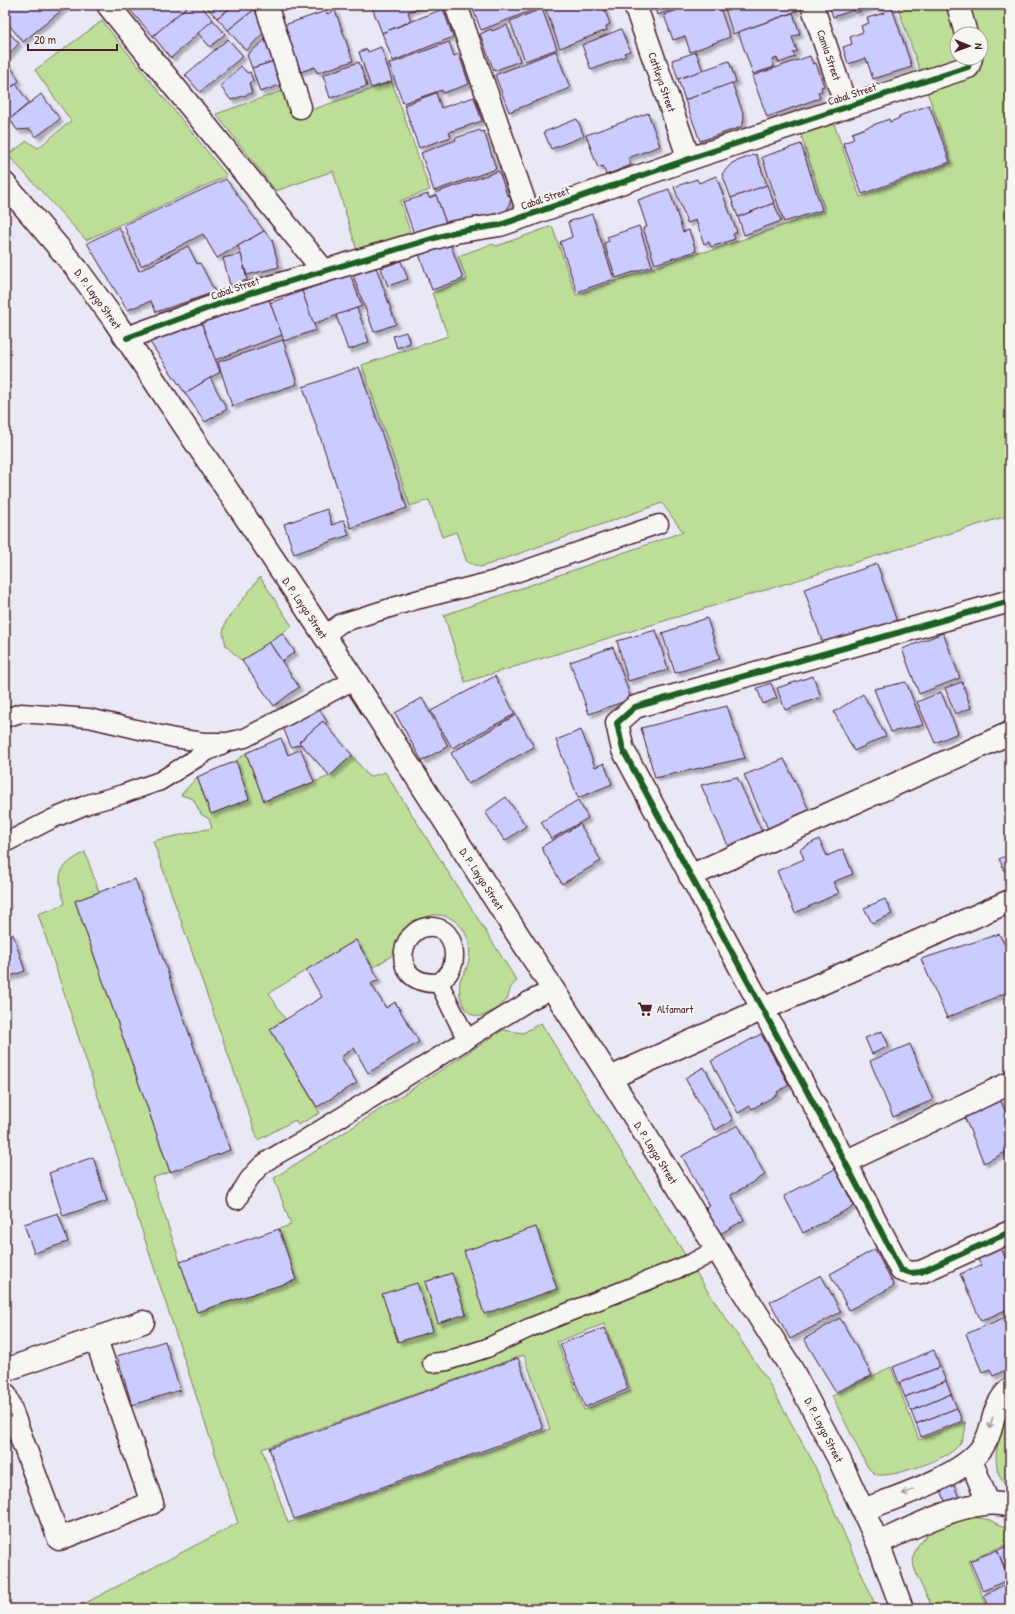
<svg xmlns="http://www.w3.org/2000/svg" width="1015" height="1614" viewBox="0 0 1015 1614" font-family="'Patrick Hand',sans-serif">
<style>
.built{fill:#e0e0f8}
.green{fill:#bcde97;stroke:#837e61;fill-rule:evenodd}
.building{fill:#cacbfe;stroke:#4a1f2b;filter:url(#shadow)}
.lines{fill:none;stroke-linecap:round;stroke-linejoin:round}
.lane-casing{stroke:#4a1f2b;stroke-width:21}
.street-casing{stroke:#4a1f2b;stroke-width:25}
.secondary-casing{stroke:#4a1f2b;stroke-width:25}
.lane{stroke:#f6f6f2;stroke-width:18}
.street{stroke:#f6f6f2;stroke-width:22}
.secondary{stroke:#f6f6f2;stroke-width:22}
.cycleway-casing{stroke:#f6f6f2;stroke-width:8}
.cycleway{stroke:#1b5e20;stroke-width:6}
.oneway{stroke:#a99598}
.labels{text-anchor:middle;stroke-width:4;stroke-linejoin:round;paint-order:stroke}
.street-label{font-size:11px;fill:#4a1f2b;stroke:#f6f6f2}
.poi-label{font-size:11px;fill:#4a1f2b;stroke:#f6f6f2;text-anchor:start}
</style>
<defs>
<filter id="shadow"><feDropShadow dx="3.5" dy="3.5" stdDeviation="1" flood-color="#0004"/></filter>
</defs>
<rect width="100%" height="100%" fill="#e9e9f6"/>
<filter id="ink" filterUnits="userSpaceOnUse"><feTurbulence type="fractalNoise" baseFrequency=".025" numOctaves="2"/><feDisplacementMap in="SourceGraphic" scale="8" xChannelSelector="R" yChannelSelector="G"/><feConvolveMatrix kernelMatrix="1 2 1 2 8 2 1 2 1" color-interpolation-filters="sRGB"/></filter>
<g filter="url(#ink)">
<!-- built -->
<polygon class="built" points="5,221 18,236 5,243"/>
<!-- green -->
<g class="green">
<path d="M897,5H1010V515L465,682L444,615L683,532L662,503L487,565L480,567L467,562L456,532L442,537L429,500L410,506L362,365L448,336L432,293L467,280L458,256L492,244L497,246L552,226L576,295L692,254L709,251L825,211L801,135L834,124L860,197L952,163ZM957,34H981V58H957Z"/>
<polygon points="102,21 227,176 86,240 8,155 27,141 38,148 71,121 35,70"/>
<polygon points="392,82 430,190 400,201 412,238 358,254 333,171 276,191 216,114 285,90 294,116"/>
<polygon points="260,577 292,626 242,661 226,646 223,632 226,621"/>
<path d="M246,753L264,801L330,776L352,755L369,777L385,772L517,981C508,988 511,991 507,999C505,1003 487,1015 482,1016C480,1017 475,1016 473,1015C461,1010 458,992 460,981C461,977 464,974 466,970C473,954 470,931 455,921C447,915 438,914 429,916C407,922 402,931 397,952L373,968L356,940L269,993L285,1019L270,1029L320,1113L298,1125L295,1120L258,1140L153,841L212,828L209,819L201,814L193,799L181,795L197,777L211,814L249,799L236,761Z"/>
<path d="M85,852L99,892L75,901L170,1172L152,1178L197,1312L295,1280L279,1229L291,1225L274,1178L503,1030L523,1033L541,1023L707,1290L766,1378L813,1462L877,1609H74L238,1523L38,914L65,904C56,873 57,868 85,852ZM604,1324L631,1391L584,1410L557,1342ZM524,1355L550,1429L288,1523L262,1449Z"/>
<path d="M891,1367L919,1440L965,1422C967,1433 962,1443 954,1450C943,1460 894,1477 879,1475C873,1474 870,1470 867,1466L832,1396Z"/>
<path d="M1010,1413V1490C992,1474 994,1450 1002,1430C1004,1424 1006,1418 1010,1413Z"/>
<path d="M973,1517L990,1520L1010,1530V1543L968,1561L988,1609H933C927,1595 918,1581 914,1567C908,1545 934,1527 952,1522C959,1520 966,1519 973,1517Z"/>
</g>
<!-- building -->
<g class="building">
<polygon points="5,5 68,5 23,42 5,20"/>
<polygon points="137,5 189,5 153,36 131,11"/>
<polygon points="189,5 200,5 213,20 171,58 153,36"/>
<polygon points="205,5 235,5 217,18"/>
<polygon points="235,5 254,5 255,9 228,30 217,18"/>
<polygon points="371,5 426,5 408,12 411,21 382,33"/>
<polygon points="471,5 541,5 541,7 481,30"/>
<polygon points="544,5 603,5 610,24 606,26 607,30 560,48"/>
<polygon points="654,5 686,5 657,15"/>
<polygon points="691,5 719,5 730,37 690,52 685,36 673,40 664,15"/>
<polygon points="723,5 736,5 725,9"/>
<polygon points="736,5 795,5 797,11 733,34 725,9"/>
<polygon points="829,5 891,5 912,67 873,79 866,58 848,64 843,47 852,44 850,37 863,32 861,26 869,23 867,18 884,13 883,8 876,9 875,6 855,13 854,10 833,17"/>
<polygon points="255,9 264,32 246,51 228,30"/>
<polygon points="443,9 453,37 393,61 382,33"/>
<polygon points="542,9 557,49 525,61 510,21"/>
<polygon points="335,10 353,61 317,73 315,67 297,73 281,26 326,11 327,14"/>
<polygon points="793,13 800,34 792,37 797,51 793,53 795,57 779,63 777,58 772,60 774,67 753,74 738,32"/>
<polygon points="213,20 225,34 210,47 198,33"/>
<polygon points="507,25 520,61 494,71 480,34 491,29 492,31"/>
<polygon points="5,29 19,43 5,59"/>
<polygon points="621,29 630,51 624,53 626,56 591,70 582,45"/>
<polygon points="228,39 243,56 200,92 185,75"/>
<polygon points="266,39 275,61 252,68 247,55"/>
<polygon points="449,42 454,56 459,54 469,84 443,93 442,90 403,103 389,64"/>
<polygon points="381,47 392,81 371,88 359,52 367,49 368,52"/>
<polygon points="556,51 570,88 509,112 495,75"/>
<polygon points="696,52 703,71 678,79 672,60"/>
<polygon points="810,56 813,64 816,63 824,86 821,87 822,91 818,92 820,98 767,117 752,76"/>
<polygon points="275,61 283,84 260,92 252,68"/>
<polygon points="729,61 736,82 685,100 678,79"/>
<polygon points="359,62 367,86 330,98 323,75"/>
<polygon points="10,65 19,81 5,92 5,69"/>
<polygon points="241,66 247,73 250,72 253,81 249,83 252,93 231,100 220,86"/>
<polygon points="732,83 744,116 743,124 741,127 700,141 685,100"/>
<polygon points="16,84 29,103 6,122 5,92"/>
<polygon points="436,93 441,108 474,97 482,121 449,132 451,137 419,148 404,105"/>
<polygon points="41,94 60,119 36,137 30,129 17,130 10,119"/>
<polygon points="929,105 950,162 862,194 843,143 854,139 852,133 889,119 890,122 900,118 899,116"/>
<polygon points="648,113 660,146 628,158 631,165 606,175 603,166 598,168 586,135"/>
<polygon points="577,119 584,136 551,149 544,132"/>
<polygon points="480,130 481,132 484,131 496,169 434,191 421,153 456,140 455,138"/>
<polygon points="801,144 822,210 784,222 762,157"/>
<polygon points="756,154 767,185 731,198 722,174 732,163"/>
<polygon points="499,171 507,195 512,196 505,216 488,222 485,216 448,229 435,193"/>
<polygon points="716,176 737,232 733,234 735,239 711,247 709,242 704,244 696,220 687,223 674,187 697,179 699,183"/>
<polygon points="226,179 264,231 217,258 203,234 141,266 124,225"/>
<polygon points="767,185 774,203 738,217 731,198"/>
<polygon points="669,189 683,232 689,230 696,251 655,264 643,228 647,227 638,200"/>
<polygon points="428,194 429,198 436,195 448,229 416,240 403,202"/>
<polygon points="774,203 781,221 744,235 738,217"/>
<polygon points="592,214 614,279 577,292 560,242 572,237 568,222"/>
<polygon points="639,226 652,266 616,278 604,243 609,241 607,237"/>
<polygon points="119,227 139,271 188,246 197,264 200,263 215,292 156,312 151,301 127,310 87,243"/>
<polygon points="264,231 272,240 279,267 247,275 238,246"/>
<polygon points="450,243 463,279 432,290 419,254"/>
<polygon points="241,254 247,280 230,285 223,258"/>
<polygon points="401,261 408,279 388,286 381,268"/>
<polygon points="376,267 396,324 374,332 353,275"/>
<polygon points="350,274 362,306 313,324 302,291"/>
<polygon points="302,291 316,330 284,341 270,303"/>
<polygon points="268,297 282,335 215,360 201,322"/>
<polygon points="357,308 369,342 348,350 336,315"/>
<polygon points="201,322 220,372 185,393 149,341"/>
<polygon points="406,332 410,343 397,348 393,336"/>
<polygon points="283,340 297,384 232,406 218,362"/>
<polygon points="359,367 407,508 351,528 303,387"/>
<polygon points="210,378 227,409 205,422 185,393"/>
<polygon points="327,509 332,525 344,520 349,535 294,554 284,524"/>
<polygon points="877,564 897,622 824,647 804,589"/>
<polygon points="707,618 720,659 675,673 662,633"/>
<polygon points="656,630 668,670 628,681 617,641"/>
<polygon points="282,633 295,652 282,661 269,642"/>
<polygon points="943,633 960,678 919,694 902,649"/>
<polygon points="269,642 299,687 274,706 242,661"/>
<polygon points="613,647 631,699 589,714 570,662"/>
<polygon points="495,676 515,714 452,748 431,711"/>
<polygon points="813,676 821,697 785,710 777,688"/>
<polygon points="906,682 923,725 891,732 874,689"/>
<polygon points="962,682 971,708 955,714 945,688"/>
<polygon points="771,683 777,698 763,704 757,688"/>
<polygon points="941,692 958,733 935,743 917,702"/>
<polygon points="863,694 886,736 854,751 834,712"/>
<polygon points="422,698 448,746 422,761 395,713"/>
<polygon points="317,705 327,722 325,724 323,721 299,742 301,744 291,747 282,725"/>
<polygon points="727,706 745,758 655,778 641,728"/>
<polygon points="516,715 534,747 468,784 451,753"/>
<polygon points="323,721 352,755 330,776 299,742"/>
<polygon points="581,730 595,767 604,763 612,784 578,798 556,740"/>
<polygon points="281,738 288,755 301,749 314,782 264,801 246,753"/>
<polygon points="784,759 809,810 768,829 744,775"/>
<polygon points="236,761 249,799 211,814 197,777"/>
<polygon points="737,777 763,834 730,850 701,785"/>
<polygon points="506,797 526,826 505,841 485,812"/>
<polygon points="578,800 588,818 551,839 541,822"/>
<polygon points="580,824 601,861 562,884 541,847"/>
<polygon points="819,839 827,856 843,849 853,874 833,882 839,893 795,913 777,871 804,859 800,849"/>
<polygon points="1010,854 1010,877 1008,878 999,859"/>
<polygon points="135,879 230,1150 170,1172 75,901"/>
<polygon points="885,899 892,914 872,923 864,908"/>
<polygon points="13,934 25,971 5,978 5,936"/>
<polygon points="999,934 1010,955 1010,991 947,1018 921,959"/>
<polygon points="356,940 379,979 371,984 386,1008 395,1002 419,1042 368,1073 354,1048 341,1057 357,1083 317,1107 270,1029 322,997 306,970"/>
<polygon points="882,1031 889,1046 872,1054 865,1038"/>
<polygon points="761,1034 789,1085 777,1092 778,1094 752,1109 750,1106 738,1113 711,1061"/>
<polygon points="910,1044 933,1100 893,1117 870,1061"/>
<polygon points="704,1067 733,1120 715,1130 685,1078"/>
<polygon points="999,1097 1010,1122 1010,1150 984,1163 963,1114"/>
<polygon points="738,1125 765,1175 731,1195 744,1220 720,1234 705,1208 709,1206 682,1156"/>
<polygon points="93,1157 107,1201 63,1216 49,1173"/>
<polygon points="835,1169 854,1206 803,1233 784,1196"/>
<polygon points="58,1213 68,1242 34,1253 24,1224"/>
<polygon points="536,1227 557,1289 484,1314 464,1251"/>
<polygon points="279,1229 296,1280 197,1312 180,1262"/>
<polygon points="1000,1246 1010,1268 1010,1308 981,1321 960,1274 981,1265 976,1256"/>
<polygon points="875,1249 894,1286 849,1310 830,1274"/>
<polygon points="452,1273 466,1314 438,1323 425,1282"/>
<polygon points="821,1275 841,1312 790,1339 770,1302"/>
<polygon points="417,1283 433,1331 398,1342 382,1294"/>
<polygon points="1010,1315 1010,1368 993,1376 990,1369 982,1372 966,1334"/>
<polygon points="840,1318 872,1375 836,1392 804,1339"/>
<polygon points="604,1328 628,1389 585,1407 560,1344"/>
<polygon points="165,1341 180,1390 132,1405 117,1356"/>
<polygon points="934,1350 940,1367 899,1383 893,1367"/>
<polygon points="518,1358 543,1429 294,1519 269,1448"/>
<polygon points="940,1367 946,1381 905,1397 899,1383"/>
<polygon points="946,1381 951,1394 911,1411 905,1397"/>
<polygon points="951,1394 957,1408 916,1424 911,1411"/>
<polygon points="957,1408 962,1421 921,1437 916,1424"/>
<polygon points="953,1483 959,1498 946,1503 940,1488"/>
<polygon points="1010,1545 1010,1574 1008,1575 997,1550"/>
<polygon points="997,1550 1009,1579 983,1591 970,1561"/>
<polygon points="1010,1582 1010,1609 990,1609 984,1595"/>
</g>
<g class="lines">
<!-- lane casing -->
<g class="lane-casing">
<g id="lane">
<polyline points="324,636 341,623 416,600 492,581 659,524"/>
<polyline points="5,718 21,713 89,718 174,738 204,742 223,742"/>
<polyline points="5,843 52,819 88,804 123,794 160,781 206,752 227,742 245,738 354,680"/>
<path d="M439,983C383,986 401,917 438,928C452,932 456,951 453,964C451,972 445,978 439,983L467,1040"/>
<path d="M237,1200C255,1163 269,1159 304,1140L529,1001L553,989"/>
<polyline points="432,1363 447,1361 487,1348 529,1328 692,1263 716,1250"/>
</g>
</g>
<!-- street casing -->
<g class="street-casing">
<g id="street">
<polyline points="108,5 324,271"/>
<polyline points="266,5 300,107"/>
<polyline points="456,5 529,215"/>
<polyline points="635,5 689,159"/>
<polyline points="812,5 846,106"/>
<polyline points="958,5 966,34"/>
<polyline points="127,338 233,299 264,289 455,232 500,225 689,159 968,67 971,58"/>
<polyline points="1010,601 635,707 617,723 623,750 845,1162 901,1270 911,1273 921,1272 1010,1232"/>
<polyline points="690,876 1010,733"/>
<polyline points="610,1078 763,1009 1010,901"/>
<polyline points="845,1162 1010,1083"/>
<polyline points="5,1370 143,1322"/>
<polyline points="5,1394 59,1539 152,1503 96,1339"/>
<polyline points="971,1460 988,1503"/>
<path d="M863,1510C896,1497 964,1476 983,1446C996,1427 989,1409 1010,1389"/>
<path d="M878,1543C912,1528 974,1494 1010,1506"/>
</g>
</g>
<!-- secondary casing -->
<g class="secondary-casing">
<polyline id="secondary" points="5,184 77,269 112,317 354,680 610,1078 791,1368 839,1459 878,1543 902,1609"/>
</g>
<!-- lane -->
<use href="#lane" class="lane"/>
<!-- street -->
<use href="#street" class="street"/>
<!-- secondary -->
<use href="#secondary" class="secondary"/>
<!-- cycleway casing -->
<g class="cycleway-casing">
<g id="cycleway">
<polyline points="127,338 233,299 264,289 455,232 500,225 689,159 968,67 971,58"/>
<polyline points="1010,601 635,707 617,723 623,750 845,1162 901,1270 911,1273 921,1272 1010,1232"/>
</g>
</g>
<!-- cycleway -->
<use href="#cycleway" class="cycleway"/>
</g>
<!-- one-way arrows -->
<defs><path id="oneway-shaft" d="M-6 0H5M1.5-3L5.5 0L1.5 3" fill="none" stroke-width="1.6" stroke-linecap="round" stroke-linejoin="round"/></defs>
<g class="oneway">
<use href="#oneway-shaft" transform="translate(991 1423) rotate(106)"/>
<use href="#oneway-shaft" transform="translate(908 1492) rotate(158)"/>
</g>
</g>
<!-- icons -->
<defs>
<g id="supermarket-bare" transform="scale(1.2)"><path d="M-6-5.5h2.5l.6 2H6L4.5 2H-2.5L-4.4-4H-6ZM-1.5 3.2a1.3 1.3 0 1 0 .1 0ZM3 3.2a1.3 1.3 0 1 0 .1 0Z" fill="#4a1f2b" stroke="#f6f6f2" stroke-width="2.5" paint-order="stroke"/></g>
</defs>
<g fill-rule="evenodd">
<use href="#supermarket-bare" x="645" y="1009"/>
</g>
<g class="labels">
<!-- street labels -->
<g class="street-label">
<text transform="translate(829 55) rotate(71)" y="4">Camia Street</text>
<text transform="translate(662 82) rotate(71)" y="4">Cattleya Street</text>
<text transform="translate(852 94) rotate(-18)" y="4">Cabal Street</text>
<text transform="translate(545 198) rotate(-19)" y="4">Cabal Street</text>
<text transform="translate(235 288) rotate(-19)" y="4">Cabal Street</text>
<text transform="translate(98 299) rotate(54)" y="4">D. P. Laygo Street</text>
<text transform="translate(305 608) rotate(56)" y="4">D. P. Laygo Street</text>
<text transform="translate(482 879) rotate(57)" y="4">D. P. Laygo Street</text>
<text transform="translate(656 1153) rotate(58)" y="4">D. P. Laygo Street</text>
<text transform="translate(824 1430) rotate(63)" y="4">D. P. Laygo Street</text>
</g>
<!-- poi labels -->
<g class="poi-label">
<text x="657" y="1013">Alfamart</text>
</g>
</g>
<!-- margin -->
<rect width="1015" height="1614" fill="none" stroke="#f6f6f2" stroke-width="20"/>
<rect x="10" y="10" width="995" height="1594" fill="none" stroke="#4a1f2b" stroke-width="1.5" filter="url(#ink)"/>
<!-- north arrow -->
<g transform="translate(969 46) rotate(91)"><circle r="19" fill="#f6f6f2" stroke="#b1a0a2"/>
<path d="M0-3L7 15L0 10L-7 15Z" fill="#4a1f2b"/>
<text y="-6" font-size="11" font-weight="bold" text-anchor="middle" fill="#4a1f2b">N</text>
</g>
<!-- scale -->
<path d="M28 44v6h89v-6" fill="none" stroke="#4a1f2b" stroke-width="2"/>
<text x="34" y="44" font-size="12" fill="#4a1f2b" stroke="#f6f6f2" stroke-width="3" paint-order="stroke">20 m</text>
</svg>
